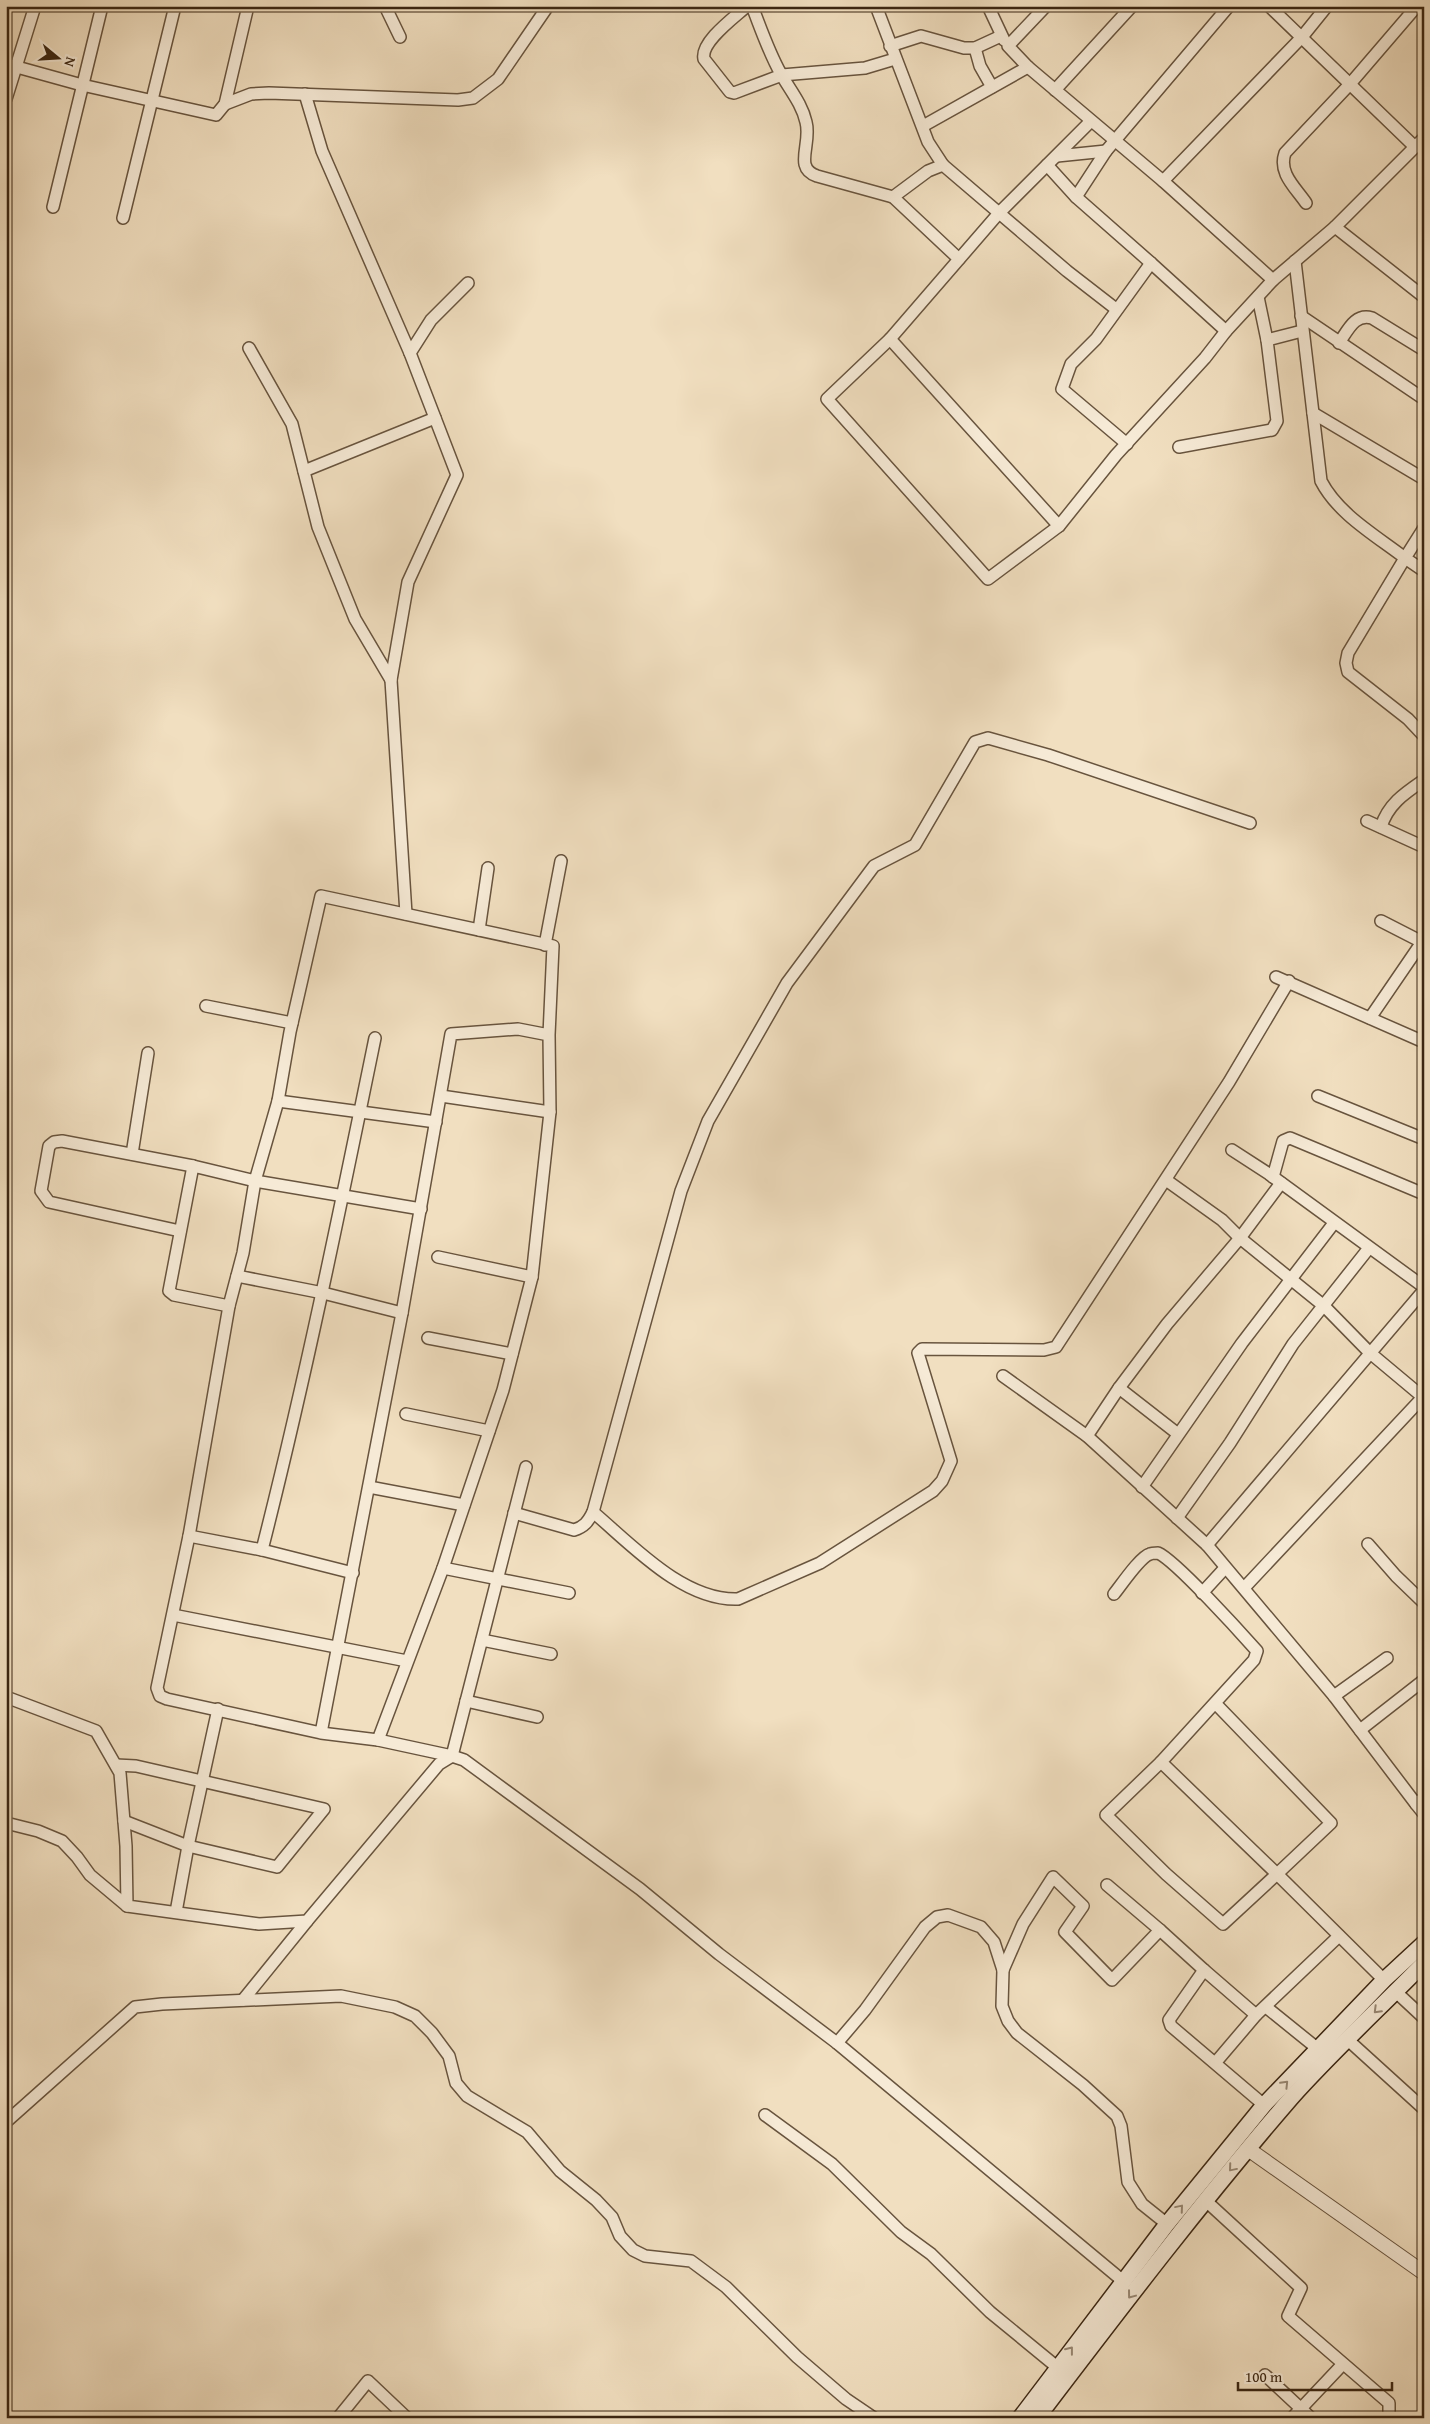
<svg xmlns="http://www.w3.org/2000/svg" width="1430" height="2424" viewBox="0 0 1430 2424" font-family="'Gentium Book Plus',serif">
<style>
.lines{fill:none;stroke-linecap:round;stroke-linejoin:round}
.minor-casing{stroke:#68543e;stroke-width:14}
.tertiary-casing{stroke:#68543e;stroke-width:16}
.secondary-casing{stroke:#3b2612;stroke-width:18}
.minor{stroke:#f6ead6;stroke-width:11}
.tertiary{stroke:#f6ead6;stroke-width:14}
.secondary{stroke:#f6ead6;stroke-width:15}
.oneway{stroke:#988874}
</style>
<rect width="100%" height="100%" fill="#f1dfc0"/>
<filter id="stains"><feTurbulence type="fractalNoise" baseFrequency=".004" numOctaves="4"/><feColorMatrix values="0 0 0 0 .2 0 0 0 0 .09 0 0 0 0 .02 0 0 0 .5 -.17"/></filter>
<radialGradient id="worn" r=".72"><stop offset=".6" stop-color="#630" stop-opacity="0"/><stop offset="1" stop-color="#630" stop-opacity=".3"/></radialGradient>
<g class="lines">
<!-- minor casing -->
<g class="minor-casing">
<g id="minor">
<polyline points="385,6 400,37"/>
<path d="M747,6C735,17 700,42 704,59L730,92L734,93L782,75L865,68L895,59"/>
<path d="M752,6C761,29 769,53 781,74C790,90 802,104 806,122C812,144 793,168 817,176L893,197L928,171L943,165L1067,271L1116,309"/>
<polyline points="876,6 928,142 943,165"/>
<polyline points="988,6 1004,40"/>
<polyline points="1046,6 1008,46 1028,67 1163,181 1273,280"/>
<polyline points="1269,6 1414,146"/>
<polyline points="890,46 921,36 964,48 975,48 1001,36"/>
<polyline points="975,48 980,66 992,87"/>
<polyline points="6,64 82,85 216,115 225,104 248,6"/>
<polyline points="1055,90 1132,6"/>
<polyline points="305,94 322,151 410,353"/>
<polyline points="6,99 35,6"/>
<polyline points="225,104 251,94 269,93 458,100 473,98 498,79 548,6"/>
<polyline points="1090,122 999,213 890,339 827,399 988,579 1059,526 1116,455 1205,358 1226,331 1273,280 1335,227"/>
<polyline points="923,126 1028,67"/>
<polyline points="1424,138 1335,227 1424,297"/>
<polyline points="1057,156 1106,151"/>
<polyline points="1047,165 1076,197"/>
<polyline points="1163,181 1302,37 1327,6"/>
<polyline points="893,197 959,259"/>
<path d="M1306,203C1295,187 1278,173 1285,153L1350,84L1417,6"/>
<polyline points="53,207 102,6"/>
<polyline points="123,218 175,6"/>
<path d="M1295,261L1321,481C1338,514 1375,535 1405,558L1348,653L1346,663L1348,672L1408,719L1424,736"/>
<polyline points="1151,263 1076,197 1106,151 1229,6"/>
<polyline points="1258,297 1267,340"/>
<polyline points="1301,316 1424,399"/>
<polyline points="890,339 1059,526"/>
<path d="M1339,343C1348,330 1355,313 1372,318L1424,350"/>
<polyline points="249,348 292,424 318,527 355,619 391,680"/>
<polyline points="1313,413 1424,479"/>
<polyline points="1127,444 1062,389 1071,364 1096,339 1151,263 1226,331"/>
<polyline points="1179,447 1272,430 1277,421 1267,340 1302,331"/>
<polyline points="304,471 435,418"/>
<polyline points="1424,528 1405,558 1424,571"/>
<polyline points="1367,821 1424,847"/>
<path d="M1381,827C1388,804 1405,793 1424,780"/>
<polyline points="406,914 391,680 408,582 457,475 410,353 431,320 468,283"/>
<polyline points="1381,921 1424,943"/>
<polyline points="479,930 488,868"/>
<polyline points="545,945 561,861"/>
<polyline points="1276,977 1424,1042"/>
<polyline points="206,1006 292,1023"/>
<polyline points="1370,1018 1422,942"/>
<polyline points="441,1096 550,1112"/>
<polyline points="1318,1096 1424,1139"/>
<polyline points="278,1101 436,1122"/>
<polyline points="1232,1150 1269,1174 1424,1287"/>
<polyline points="132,1154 148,1053"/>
<polyline points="1273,1177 1283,1141 1290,1138 1424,1194"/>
<polyline points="1166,1180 1222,1220 1240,1238 1324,1306 1369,1352 1424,1398"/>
<polyline points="180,1231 49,1202 41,1191 49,1146 54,1142 62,1141 193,1166"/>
<polyline points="438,1257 532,1277"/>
<polyline points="237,1276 323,1293 402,1313"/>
<polyline points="229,1306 174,1295 169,1291 193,1166 255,1181 421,1209"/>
<polyline points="428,1338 512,1354"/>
<polyline points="1003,1376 1087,1436 1207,1545 1334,1696 1416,1804 1424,1798"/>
<polyline points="1119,1388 1178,1434"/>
<polyline points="406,1414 489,1431"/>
<polyline points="1087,1436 1119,1388 1167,1324 1240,1238 1281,1183"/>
<polyline points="369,1487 464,1505"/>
<polyline points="1142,1487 1242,1343 1334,1223"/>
<path d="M593,1512C632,1545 683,1601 738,1599L820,1563L933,1491L942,1481L951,1461L918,1353L922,1349L1044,1350L1056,1347L1229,1082L1289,981"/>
<path d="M514,1513L574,1530C584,1527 588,1522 593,1512L681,1191L708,1121L787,983L874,866L915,845L975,742L988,738L1048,755L1250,823"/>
<polyline points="1177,1518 1230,1443 1293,1344 1369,1248"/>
<polyline points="189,1536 262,1550"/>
<polyline points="1368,1544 1396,1576 1424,1603"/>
<polyline points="1207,1545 1424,1290"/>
<polyline points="443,1568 569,1593"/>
<path d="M353,1573L262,1550C305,1381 340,1209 375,1038"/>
<polyline points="1244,1588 1424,1396"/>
<polyline points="1202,1593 1225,1568"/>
<path d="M1114,1594C1122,1584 1140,1557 1150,1554C1152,1553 1155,1553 1158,1553C1175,1560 1241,1633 1257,1651L1254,1660L1161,1762L1277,1874L1331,1823L1215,1703"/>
<polyline points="173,1615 407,1661"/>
<polyline points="482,1640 551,1654"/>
<polyline points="1334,1696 1387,1658"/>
<polyline points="6,1697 96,1731 120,1773 126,1846 127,1906 259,1924 307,1921 439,1764 452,1756 464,1760 640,1889 719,1954 837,2043 865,2010 925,1927 937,1917 948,1915 981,1927 994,1942 1003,1970 1002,2006 1008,2021 1017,2033 1083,2085 1117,2116 1121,2126 1128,2182 1142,2204 1167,2224"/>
<polyline points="466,1701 537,1717"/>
<polyline points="1360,1730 1424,1680"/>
<polyline points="321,1733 378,1740 443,1568 503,1390 532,1277 550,1112 549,1035 553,946 321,896 290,1032 278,1101 255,1181 243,1253 229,1306 189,1536 157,1688 160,1696 167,1699 321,1733 402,1313 451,1034 518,1029 549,1035"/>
<polyline points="378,1740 452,1756 526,1467"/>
<polyline points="1161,1762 1106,1815 1166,1874 1223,1924 1277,1874 1384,1980"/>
<polyline points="116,1765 136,1766 324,1809 277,1867 188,1846 124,1821"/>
<polyline points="1416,1804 1424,1814"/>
<polyline points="6,1823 38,1831 62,1841 77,1857 90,1875 127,1906"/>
<polyline points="1107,1885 1160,1930"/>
<polyline points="176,1912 188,1846 218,1709"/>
<polyline points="1003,1970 1023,1924 1053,1877 1083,1906 1065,1932 1112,1980 1160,1930 1204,1970"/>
<polyline points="1396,1992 1424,2018"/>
<polyline points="243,2000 307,1921"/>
<polyline points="1266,2007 1318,2049"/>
<polyline points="1256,2015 1204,1970 1169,2020 1171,2026 1264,2105"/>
<polyline points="1348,2040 1424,2109"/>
<polyline points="837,2043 1123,2281"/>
<polyline points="1216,2062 1256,2015 1339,1936"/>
<polyline points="765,2115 832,2164 901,2232 931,2254 990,2312 1057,2367"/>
<polyline points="6,2122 135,2007 162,2004 341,1996 395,2007 415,2016 432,2033 449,2056 456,2083 467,2096 527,2132 560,2171 596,2200 612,2217 620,2236 633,2250 645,2256 691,2261 726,2287 797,2357 846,2399 874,2418"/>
<polyline points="1205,2200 1301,2288 1288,2316 1389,2403 1389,2415 1387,2418"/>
<polyline points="1265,2375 1311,2418"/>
<polyline points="338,2418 368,2381 407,2418"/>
<polyline points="1292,2418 1342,2365"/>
</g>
</g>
<!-- tertiary casing -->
<g class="tertiary-casing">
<polyline id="tertiary" points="1248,2149 1424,2273"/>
</g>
<!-- secondary casing -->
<g class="secondary-casing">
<g id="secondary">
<polyline points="1020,2418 1167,2224 1264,2105 1384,1980 1424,1943"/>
<path d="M1037,2418C1120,2309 1202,2201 1291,2098C1333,2051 1380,2008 1424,1963"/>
</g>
</g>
<!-- minor -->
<use href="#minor" class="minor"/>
<!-- tertiary -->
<use href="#tertiary" class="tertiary"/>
<!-- secondary -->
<use href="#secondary" class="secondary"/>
</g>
<!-- one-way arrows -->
<defs><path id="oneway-chevron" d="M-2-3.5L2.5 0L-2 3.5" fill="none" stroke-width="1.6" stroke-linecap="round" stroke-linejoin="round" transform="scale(1.25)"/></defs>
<g class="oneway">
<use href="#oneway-chevron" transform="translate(1377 2010) rotate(135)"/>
<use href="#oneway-chevron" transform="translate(1285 2084) rotate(-46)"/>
<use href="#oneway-chevron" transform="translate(1232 2168) rotate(130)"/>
<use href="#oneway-chevron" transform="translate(1180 2208) rotate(-50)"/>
<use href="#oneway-chevron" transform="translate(1131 2295) rotate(127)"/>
<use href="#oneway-chevron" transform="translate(1070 2350) rotate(-52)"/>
</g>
<!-- margin -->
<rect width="1430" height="2424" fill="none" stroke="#f1dfc0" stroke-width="25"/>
<rect x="8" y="8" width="1415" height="2409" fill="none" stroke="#3b2612" stroke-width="2.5"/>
<rect x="12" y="12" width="1405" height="2399" fill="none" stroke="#3b2612"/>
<!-- north arrow -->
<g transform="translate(58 58) rotate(108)" stroke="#f6ead6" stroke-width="4" paint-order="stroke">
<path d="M0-4L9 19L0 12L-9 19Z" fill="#3b2612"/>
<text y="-8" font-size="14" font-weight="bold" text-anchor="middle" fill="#3b2612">N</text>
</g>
<!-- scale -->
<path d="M1238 2382v8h154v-8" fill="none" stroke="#3b2612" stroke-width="2.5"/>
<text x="1245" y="2382" font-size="15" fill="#3b2612" stroke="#f6ead6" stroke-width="4" paint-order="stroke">100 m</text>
<rect width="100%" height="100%" filter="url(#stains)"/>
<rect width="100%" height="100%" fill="url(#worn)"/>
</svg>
